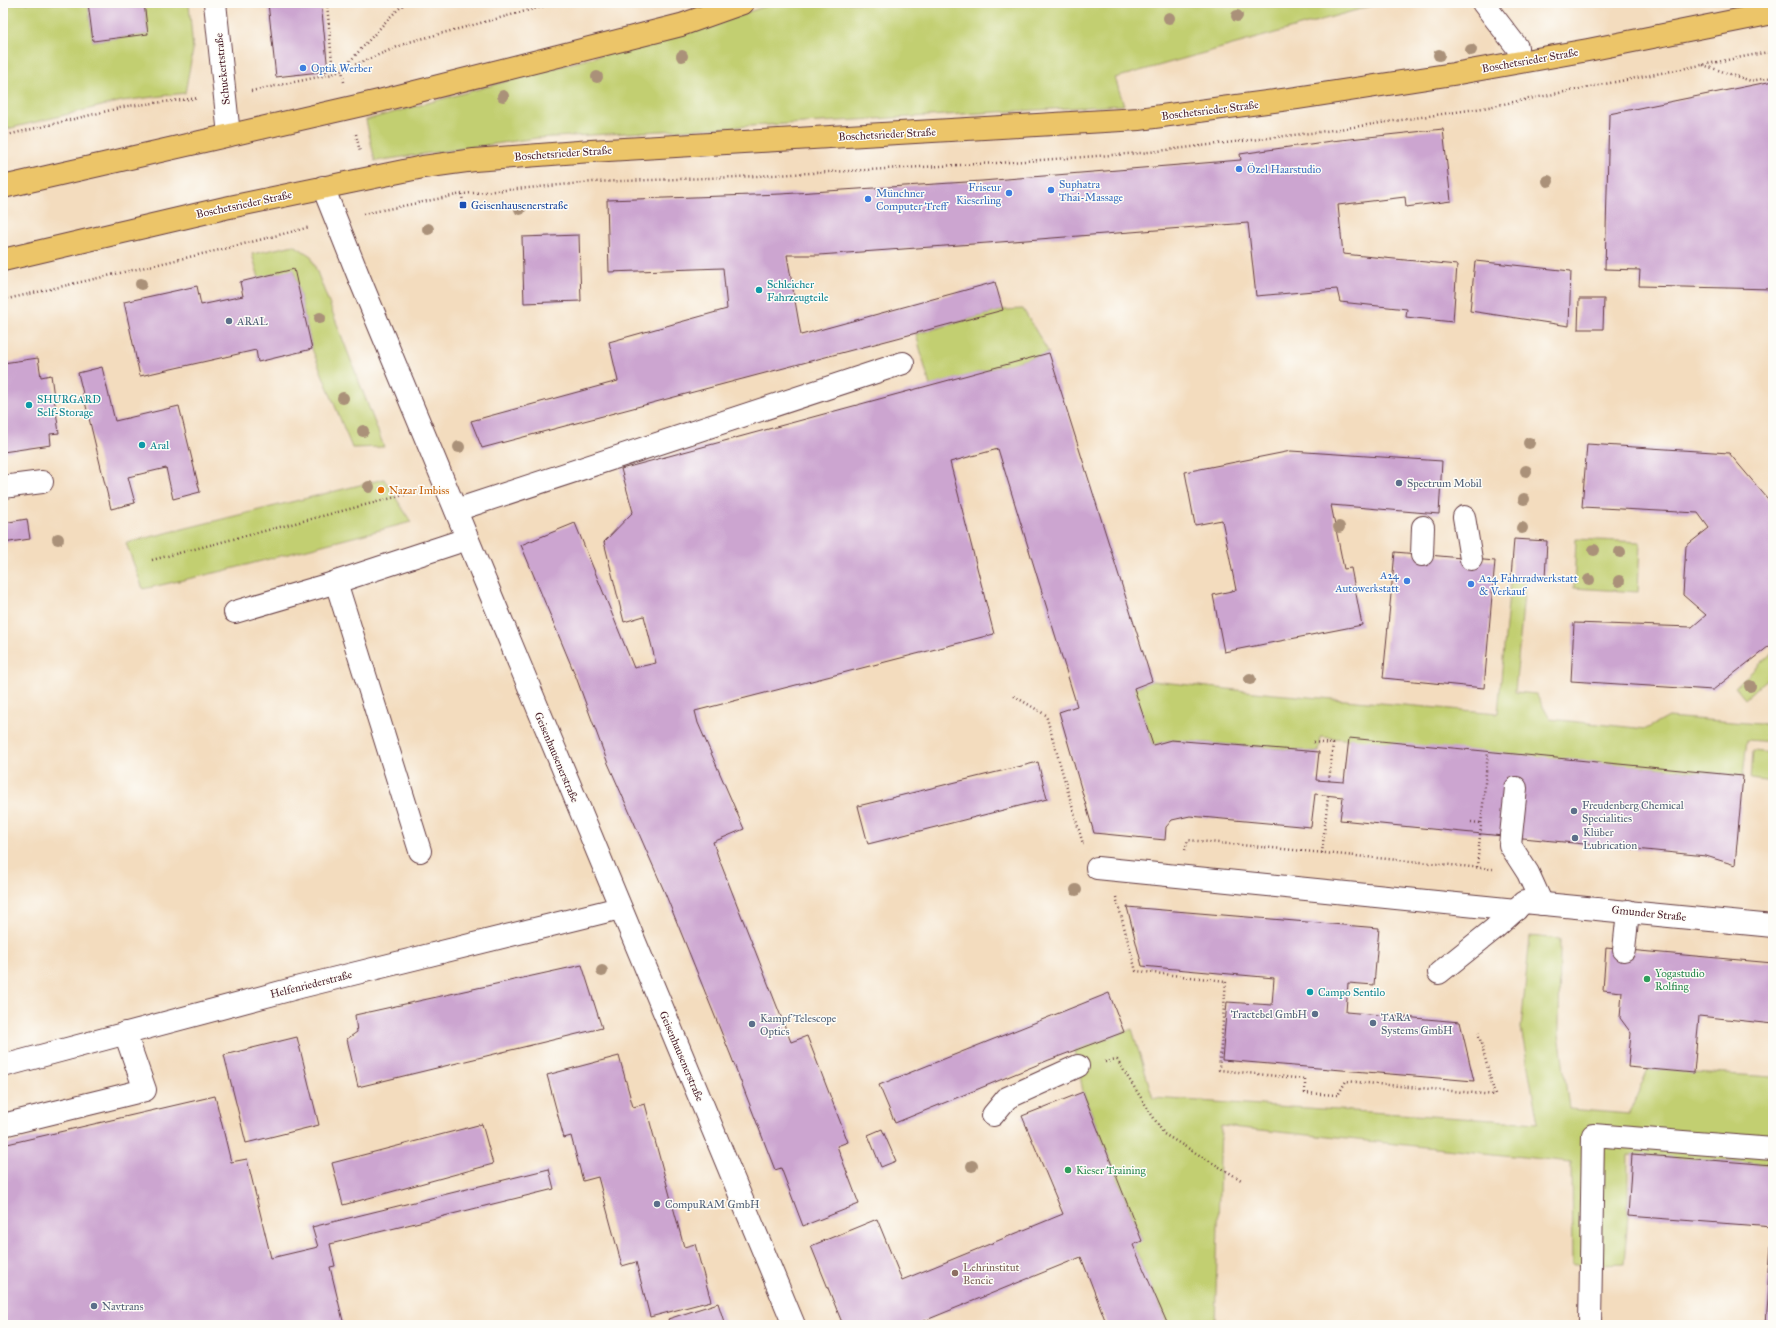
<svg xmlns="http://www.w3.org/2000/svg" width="1776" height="1328" viewBox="0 0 1776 1328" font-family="'IM FELL Great Primer',serif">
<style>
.green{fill:#c2cf71;stroke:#86774e}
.building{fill:#cca5d0}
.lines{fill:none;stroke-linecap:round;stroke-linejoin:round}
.minor-casing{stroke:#633b41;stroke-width:24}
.major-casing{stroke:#633b41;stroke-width:24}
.path{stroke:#633b41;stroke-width:2.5;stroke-dasharray:1 3;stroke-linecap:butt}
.minor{stroke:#fff;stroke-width:22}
.major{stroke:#ecc569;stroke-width:22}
.tree{fill:#aa9179}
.shop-dot{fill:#3f7fe0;stroke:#fdfcf7;stroke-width:1.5}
.transit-dot{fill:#1a4fb4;stroke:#fdfcf7;stroke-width:1.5}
.culture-dot{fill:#0f9aa8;stroke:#fdfcf7;stroke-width:1.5}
.service-dot{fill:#5c6f8a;stroke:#fdfcf7;stroke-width:1.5}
.food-dot{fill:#e8710a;stroke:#fdfcf7;stroke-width:1.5}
.leisure-dot{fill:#2e9e5b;stroke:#fdfcf7;stroke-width:1.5}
.education-dot{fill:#8d6e63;stroke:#fdfcf7;stroke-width:1.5}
.labels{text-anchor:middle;stroke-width:3;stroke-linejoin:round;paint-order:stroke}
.street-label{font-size:11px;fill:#4a1f2b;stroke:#fdfcf7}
.shop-label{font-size:11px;fill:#366cbe;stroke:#fdfcf7;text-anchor:start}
.transit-label{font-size:11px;fill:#164399;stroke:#fdfcf7;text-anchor:start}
.culture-label{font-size:11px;fill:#0d838f;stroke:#fdfcf7;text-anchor:start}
.service-label{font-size:11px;fill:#4e5e75;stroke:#fdfcf7;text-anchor:start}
.food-label{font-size:11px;fill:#c56008;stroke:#fdfcf7;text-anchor:start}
.leisure-label{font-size:11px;fill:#27864d;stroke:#fdfcf7;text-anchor:start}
.education-label{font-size:11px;fill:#785e54;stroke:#fdfcf7;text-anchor:start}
</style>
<rect width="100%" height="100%" fill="#fdfcf7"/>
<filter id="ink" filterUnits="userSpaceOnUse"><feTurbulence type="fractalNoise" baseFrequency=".025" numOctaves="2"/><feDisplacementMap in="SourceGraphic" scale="8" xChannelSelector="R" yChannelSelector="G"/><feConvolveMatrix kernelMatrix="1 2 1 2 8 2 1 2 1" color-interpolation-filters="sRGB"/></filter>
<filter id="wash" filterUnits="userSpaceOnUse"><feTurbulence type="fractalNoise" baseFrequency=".012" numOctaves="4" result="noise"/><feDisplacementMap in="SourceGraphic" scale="16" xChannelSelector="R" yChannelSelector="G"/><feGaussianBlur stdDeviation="0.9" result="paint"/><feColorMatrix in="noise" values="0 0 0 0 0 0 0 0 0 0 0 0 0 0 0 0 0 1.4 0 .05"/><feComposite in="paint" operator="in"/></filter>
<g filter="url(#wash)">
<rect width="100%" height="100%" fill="#f3dcbe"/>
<!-- green -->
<g class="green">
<polygon points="3,3 88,3 93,41 148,34 144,3 189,3 193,50 185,93 122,101 3,130"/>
<polygon points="775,3 1382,3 1115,78 1124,105 537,138 375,161 366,120 703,27"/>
<polygon points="294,245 311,256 384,447 352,448 312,349 294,270 259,278 252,254"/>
<polygon points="1023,309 1049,353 930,386 916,334 1003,310"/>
<polygon points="384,479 411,522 223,571 143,589 126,543"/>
<polygon points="1576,539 1640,542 1638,592 1574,588"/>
<polygon points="1510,582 1525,583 1515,692 1536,694 1550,719 1646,729 1668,717 1773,725 1773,742 1747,740 1743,776 1321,737 1319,752 1171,740 1153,745 1134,688 1152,681 1274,694 1498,713"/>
<polygon points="1773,652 1773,674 1745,699 1735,687"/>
<polygon points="1753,751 1773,753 1773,782 1751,779"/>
<polygon points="1530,936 1560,939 1559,1033 1569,1109 1629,1114 1648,1069 1773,1077 1773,1165 1628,1154 1628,1216 1624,1263 1572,1265 1571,1162 1221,1126 1215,1325 1168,1325 1133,1245 1142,1240 1083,1092 1075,1050 1132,1029 1153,1098 1538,1123 1521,1028"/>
</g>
<g id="blocks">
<!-- building -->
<g class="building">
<polygon points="88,3 144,3 148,34 93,41"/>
<polygon points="268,3 321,3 328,71 276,77"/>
<polygon points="1773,81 1773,289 1639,286 1640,270 1605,269 1609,114"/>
<polygon points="1443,129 1451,201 1406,207 1405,197 1338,205 1343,254 1457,265 1453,322 1406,317 1407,309 1340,302 1337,289 1256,296 1248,223 987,243 819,255 787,255 801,335 995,282 1003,310 482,448 471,421 618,381 609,342 727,309 723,268 609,272 607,200 781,194 982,181 1241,160 1240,154 1331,141"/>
<polygon points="579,235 581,301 524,303 522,237"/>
<polygon points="1475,261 1571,271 1569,326 1470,311"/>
<polygon points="294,269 312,349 258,362 256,350 140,376 124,302 197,286 201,305 243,296 240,282"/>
<polygon points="1579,299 1604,299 1603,329 1578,329"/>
<polygon points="1049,353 1152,681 1134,688 1153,745 1171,740 1319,752 1316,780 1344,782 1349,738 1743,776 1735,865 1706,856 1340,820 1343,797 1315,794 1311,827 1190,816 1172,820 1166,827 1165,840 1094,833 1059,712 1077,706 998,449 950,462 994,634 695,711 698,723 744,829 713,842 719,859 791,1042 807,1036 848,1142 837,1146 859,1204 803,1226 781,1168 775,1170 731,1056 665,893 607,761 576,677 521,545 575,523 634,668 656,663 644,616 624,622 604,542 633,512 621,469"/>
<polygon points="38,358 41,377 51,375 59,433 50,434 51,445 3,452 3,363"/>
<polygon points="102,367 115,421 179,406 200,492 173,499 166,468 128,477 135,503 111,509 78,373"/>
<polygon points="1587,444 1729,453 1773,505 1773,643 1713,690 1571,681 1574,623 1692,627 1706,615 1683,595 1686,546 1709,528 1698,513 1582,507"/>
<polygon points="1291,451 1442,461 1439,514 1331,505 1344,569 1351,568 1362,625 1224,652 1213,595 1236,590 1222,520 1195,525 1185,472"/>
<polygon points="27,519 30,539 3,543 3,523"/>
<polygon points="1514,539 1547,541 1545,579 1511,577"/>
<polygon points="1395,552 1495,561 1484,688 1383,678"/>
<polygon points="1038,762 1047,799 868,844 858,806"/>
<polygon points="1127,907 1379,928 1374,985 1348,983 1346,1012 1460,1022 1474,1081 1222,1060 1227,1002 1272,1005 1274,978 1142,966"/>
<polygon points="1606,948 1773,963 1773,1024 1699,1016 1694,1073 1628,1067 1631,1033 1620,1018 1622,992 1603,990"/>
<polygon points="582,965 602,1028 358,1087 347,1039 357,1032 355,1015"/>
<polygon points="1109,993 1124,1032 1049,1060 895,1123 879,1085"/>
<polygon points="297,1037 319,1125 246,1143 224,1055"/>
<polygon points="619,1056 633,1107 645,1104 684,1247 695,1244 711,1301 650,1317 636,1262 622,1266 598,1177 583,1181 571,1136 564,1138 547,1075"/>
<polygon points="1083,1092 1142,1241 1133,1245 1168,1325 1107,1325 1081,1257 919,1323 919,1325 843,1325 811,1246 877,1219 902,1280 1063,1214 1022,1116"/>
<polygon points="215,1096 231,1162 247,1159 271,1258 318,1247 312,1227 549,1169 554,1189 330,1244 335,1266 330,1267 344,1325 3,1325 3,1145"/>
<polygon points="482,1124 493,1164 343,1205 332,1163"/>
<polygon points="882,1129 896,1161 881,1167 868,1135"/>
<polygon points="1632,1154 1773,1165 1773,1227 1628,1216"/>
<polygon points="1772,1232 1773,1325 1765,1325"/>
<polygon points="718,1303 725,1325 670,1325 668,1319"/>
</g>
</g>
</g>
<g filter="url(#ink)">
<use href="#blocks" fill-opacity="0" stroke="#633b41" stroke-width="1"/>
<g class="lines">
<!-- minor casing -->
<g class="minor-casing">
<g id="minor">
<polyline points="215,3 229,135"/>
<polyline points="1483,3 1517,47"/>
<polyline points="323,187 358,275 794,1325"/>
<polyline points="3,487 42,482"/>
<polyline points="456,510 903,363"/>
<polyline points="1464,517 1471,559"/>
<polyline points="1422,555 1423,527"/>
<polyline points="336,582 420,851"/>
<polyline points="235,612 330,584 467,539"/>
<polyline points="1516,788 1510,845 1528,873 1542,904"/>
<polyline points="1097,868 1516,910"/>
<polyline points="1624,950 1628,911"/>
<polyline points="1439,973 1494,929 1524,902 1773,926"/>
<polyline points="3,1066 300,987 620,908"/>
<polyline points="993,1115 1007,1098 1078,1066"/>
<polyline points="3,1125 145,1090 125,1033"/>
<polyline points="1590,1325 1593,1135 1773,1149"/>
</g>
</g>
<!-- major casing -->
<g class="major-casing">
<g id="major">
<polyline points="3,187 379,101 681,25 743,3"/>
<polyline points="3,260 225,208 423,167 474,160 591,151 1139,119 1297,98 1453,74 1588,50 1773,13"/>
</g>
</g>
<!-- path -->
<g class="path">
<polyline points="327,3 333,74"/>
<polyline points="1703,65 1751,81 1773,77"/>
<polyline points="344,82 342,70 390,17 405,3"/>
<polyline points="251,91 333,74 409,42 556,3"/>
<polyline points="356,134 360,152"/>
<polyline points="3,136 128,106 199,98"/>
<polyline points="462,194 463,205"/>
<polyline points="363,214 462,194 593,182 737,177 996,163 1141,153 1319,132 1483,108 1773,51"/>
<polyline points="3,300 228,248 310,227"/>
<polyline points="152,560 419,491"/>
<polyline points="1014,696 1046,715 1083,844 1084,844"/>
<polyline points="1313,742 1333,744 1329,781"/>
<polyline points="1471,822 1481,823"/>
<polyline points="1185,850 1188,840 1493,869"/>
<polyline points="1322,853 1328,796"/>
<polyline points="1477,867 1488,752"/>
<polyline points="1116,897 1136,971 1226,981 1219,1070 1305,1079 1305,1093 1338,1095 1346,1081 1495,1095 1478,1032"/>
<polyline points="1105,1062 1117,1060 1164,1134 1243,1181"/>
</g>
<!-- minor -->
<use href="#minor" class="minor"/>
<!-- major -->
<use href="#major" class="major"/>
</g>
<!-- trees -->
<g class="tree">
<circle cx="1237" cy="16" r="6"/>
<circle cx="1169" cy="18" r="6"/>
<circle cx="1471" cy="50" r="6"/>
<circle cx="1439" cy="55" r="6"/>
<circle cx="682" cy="56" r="6"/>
<circle cx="597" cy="77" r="6"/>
<circle cx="503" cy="96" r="6"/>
<circle cx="1548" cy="181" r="6"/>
<circle cx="520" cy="209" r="6"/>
<circle cx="428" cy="229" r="6"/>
<circle cx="141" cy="284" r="6"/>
<circle cx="320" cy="318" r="6"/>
<circle cx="343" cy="398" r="6"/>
<circle cx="363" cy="431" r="6"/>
<circle cx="1529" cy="443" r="6"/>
<circle cx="459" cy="447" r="6"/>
<circle cx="1526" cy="471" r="6"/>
<circle cx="369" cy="487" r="6"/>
<circle cx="1524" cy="499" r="6"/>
<circle cx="1339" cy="527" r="6"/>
<circle cx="1522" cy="528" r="6"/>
<circle cx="58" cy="539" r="6"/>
<circle cx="1594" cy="550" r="6"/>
<circle cx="1620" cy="552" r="6"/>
<circle cx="1589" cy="580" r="6"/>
<circle cx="1619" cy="581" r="6"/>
<circle cx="1250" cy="679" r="6"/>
<circle cx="1750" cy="686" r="6"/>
<circle cx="1076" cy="890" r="6"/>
<circle cx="602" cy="971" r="6"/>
<circle cx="972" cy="1166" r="6"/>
</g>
</g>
<!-- markers -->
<g class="shop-dot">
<circle cx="303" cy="68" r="4"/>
<circle cx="1239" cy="169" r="4"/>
<circle cx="1051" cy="190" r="4"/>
<circle cx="1009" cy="193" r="4"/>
<circle cx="868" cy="199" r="4"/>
<circle cx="1407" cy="581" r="4"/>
<circle cx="1471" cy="584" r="4"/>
</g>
<rect class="transit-dot" x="459" y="201" width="8" height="8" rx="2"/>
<g class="culture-dot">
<circle cx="759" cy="290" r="4"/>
<circle cx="29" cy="405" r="4"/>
<circle cx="142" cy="445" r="4"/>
<circle cx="1310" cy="992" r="4"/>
</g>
<g class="service-dot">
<circle cx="229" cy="321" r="4"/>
<circle cx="1399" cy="483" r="4"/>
<circle cx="1574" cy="811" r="4"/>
<circle cx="1575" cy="838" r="4"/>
<circle cx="1315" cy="1014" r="4"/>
<circle cx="1373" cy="1023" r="4"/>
<circle cx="752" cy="1024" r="4"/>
<circle cx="657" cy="1204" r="4"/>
<circle cx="94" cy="1306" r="4"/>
</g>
<circle class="food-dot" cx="381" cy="490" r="4"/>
<g class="leisure-dot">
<circle cx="1647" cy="979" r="4"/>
<circle cx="1068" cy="1170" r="4"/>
</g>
<circle class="education-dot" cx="955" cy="1273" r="4"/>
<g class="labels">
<!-- street labels -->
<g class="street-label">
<text transform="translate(1530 60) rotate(-10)" y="4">Boschetsrieder Straße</text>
<text transform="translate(222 69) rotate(-96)" y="4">Schuckertstraße</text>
<text transform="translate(1210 110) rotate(-7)" y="4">Boschetsrieder Straße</text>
<text transform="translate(887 134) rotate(-3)" y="4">Boschetsrieder Straße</text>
<text transform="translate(563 153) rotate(-4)" y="4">Boschetsrieder Straße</text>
<text transform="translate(244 204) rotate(-12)" y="4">Boschetsrieder Straße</text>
<text transform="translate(557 757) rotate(67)" y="4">Geisenhausenerstraße</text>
<text transform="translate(1649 913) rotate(6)" y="4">Gmunder Straße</text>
<text transform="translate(311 984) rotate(-14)" y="4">Helfenriederstraße</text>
<text transform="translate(682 1056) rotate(67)" y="4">Geisenhausenerstraße</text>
</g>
<!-- shop labels -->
<g class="shop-label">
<text x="311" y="72">Optik Werber</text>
<text x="1247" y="173">Özel Haarstudio</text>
<text x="1059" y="188">Suphatra<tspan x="1059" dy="13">Thai-Massage</tspan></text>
<text x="1001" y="191" text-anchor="end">Friseur<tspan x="1001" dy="13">Kieserling</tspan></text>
<text x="876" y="197">Münchner<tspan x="876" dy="13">Computer Treff</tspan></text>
<text x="1399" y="579" text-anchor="end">A24<tspan x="1399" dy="13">Autowerkstatt</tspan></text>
<text x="1479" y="582">A24 Fahrradwerkstatt<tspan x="1479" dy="13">&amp; Verkauf</tspan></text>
</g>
<!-- transit labels -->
<g class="transit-label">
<text x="471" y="209">Geisenhausenerstraße</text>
</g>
<!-- culture labels -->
<g class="culture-label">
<text x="767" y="288">Schleicher<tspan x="767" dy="13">Fahrzeugteile</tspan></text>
<text x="37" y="403">SHURGARD<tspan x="37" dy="13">Self-Storage</tspan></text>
<text x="150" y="449">Aral</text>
<text x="1318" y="996">Campo Sentilo</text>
</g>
<!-- service labels -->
<g class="service-label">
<text x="237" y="325">ARAL</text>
<text x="1407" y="487">Spectrum Mobil</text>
<text x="1582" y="809">Freudenberg Chemical<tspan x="1582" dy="13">Specialities</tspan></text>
<text x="1583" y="836">Klüber<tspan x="1583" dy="13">Lubrication</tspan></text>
<text x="1307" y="1018" text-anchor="end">Tractebel GmbH</text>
<text x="1381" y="1021">TARA<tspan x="1381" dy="13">Systems GmbH</tspan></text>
<text x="760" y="1022">Kampf Telescope<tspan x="760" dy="13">Optics</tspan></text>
<text x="665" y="1208">CompuRAM GmbH</text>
<text x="102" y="1310">Navtrans</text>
</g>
<!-- food labels -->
<g class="food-label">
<text x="389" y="494">Nazar Imbiss</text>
</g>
<!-- leisure labels -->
<g class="leisure-label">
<text x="1655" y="977">Yogastudio<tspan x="1655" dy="13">Rolfing</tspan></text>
<text x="1076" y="1174">Kieser Training</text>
</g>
<!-- education labels -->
<g class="education-label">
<text x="963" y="1271">Lehrinstitut<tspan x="963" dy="13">Bencic</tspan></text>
</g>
</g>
<!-- margin -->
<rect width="1776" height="1328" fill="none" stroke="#fdfcf7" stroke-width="16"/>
</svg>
